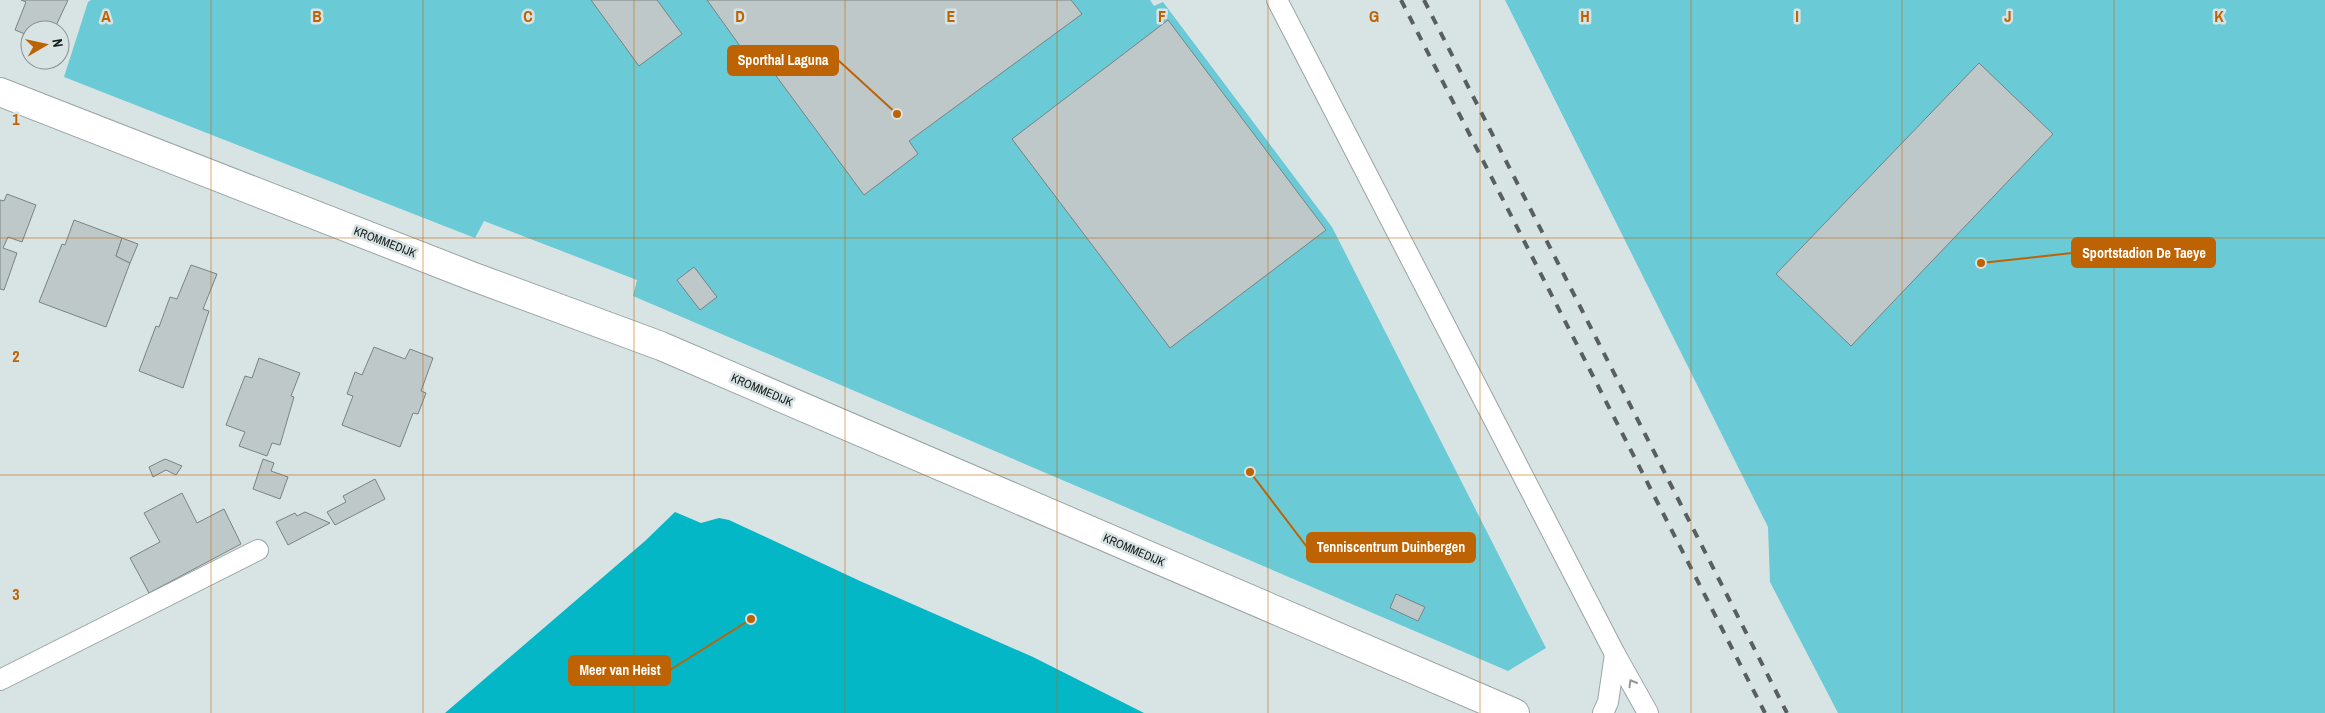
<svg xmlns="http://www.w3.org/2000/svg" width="2325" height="713" viewBox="0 0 2325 713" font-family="'Archivo Narrow',sans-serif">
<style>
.green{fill:#6acad6}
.water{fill:#03b7c7}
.building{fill:#bec8c9;stroke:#798384}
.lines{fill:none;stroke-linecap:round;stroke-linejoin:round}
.lane-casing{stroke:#9aa4a5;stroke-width:22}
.street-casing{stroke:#9aa4a5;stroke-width:30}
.lane{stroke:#fff;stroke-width:20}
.street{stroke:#fff;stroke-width:28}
.rail{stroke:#595f5f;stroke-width:4;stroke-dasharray:9 9;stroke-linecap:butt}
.oneway{stroke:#969898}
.grid{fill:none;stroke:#bd6304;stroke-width:1;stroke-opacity:0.55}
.labels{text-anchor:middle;stroke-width:5;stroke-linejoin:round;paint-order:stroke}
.street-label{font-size:12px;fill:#161a1a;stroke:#d8e3e4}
.grid-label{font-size:16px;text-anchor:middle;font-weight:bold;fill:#bd6304;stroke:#d8e3e4;stroke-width:5;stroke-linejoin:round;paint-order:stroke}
.leader{fill:none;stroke:#bd6304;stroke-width:2}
.callout-dot{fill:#bd6304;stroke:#d8e3e4;stroke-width:2}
.callout{fill:#bd6304;stroke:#bd6304;stroke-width:2}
.callout-label{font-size:14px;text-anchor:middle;font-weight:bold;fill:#fff}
</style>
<rect width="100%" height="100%" fill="#d8e3e4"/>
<!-- green -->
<g class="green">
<polygon points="91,0 1150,0 1154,6 1163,2 1332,227 1546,648 1508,671 633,296 637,280 484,221 475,238 64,77 88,2"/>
<polygon points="1505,0 2325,0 2325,713 1838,713 1770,582 1768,527"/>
</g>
<!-- water -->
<polygon class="water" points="675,512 701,523 719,518 729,520 860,581 1033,657 1144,713 445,713 645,541"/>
<!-- building -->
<g class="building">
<polygon points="21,0 68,0 54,30 30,30 30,36 15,30 26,2"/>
<polygon points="591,0 657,0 682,34 639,66"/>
<polygon points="707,0 1071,0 1082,14 909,141 918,154 864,195 754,46 745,53"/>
<polygon points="1168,20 1326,230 1170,348 1012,139"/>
<polygon points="1979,63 2053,134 1851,346 1776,274"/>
<polygon points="7,194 36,205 22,242 8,237 3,248 17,253 4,290 0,289 0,200 4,201"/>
<polygon points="74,220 122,238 116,256 130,263 106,327 39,302 62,244 65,245"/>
<polygon points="122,238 138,244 130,263 116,256"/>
<polygon points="191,265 217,274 203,309 209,311 183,388 139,371 156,326 159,327 170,297 177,299"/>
<polygon points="694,267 717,297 700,310 677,280"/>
<polygon points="374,347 405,359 410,349 433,358 421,391 426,393 418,414 413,413 400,447 342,425 353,396 347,394 355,372 362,375"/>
<polygon points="259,358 300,373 291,396 294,397 280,445 272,443 267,456 239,446 245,432 226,425 245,376 252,378"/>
<polygon points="165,459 182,466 176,475 166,470 153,477 149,467"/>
<polygon points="263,459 274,463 271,471 288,477 280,499 253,489"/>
<polygon points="375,479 385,499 335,525 327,512 346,502 343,496"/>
<polygon points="182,493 197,523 224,509 241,544 149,593 130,558 160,542 144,513"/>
<polygon points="305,512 330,523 288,545 276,522 295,513 297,516"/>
<polygon points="1396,594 1425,607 1418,621 1390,608"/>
</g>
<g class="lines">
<!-- lane casing -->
<g class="lane-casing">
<g id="lane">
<polyline points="1277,0 1615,654 1648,713"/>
<polyline points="0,680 258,550"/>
<polyline points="1603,713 1608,702 1615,654"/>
</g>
</g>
<!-- street casing -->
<g class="street-casing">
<polyline id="street" points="0,92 474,277 661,346 1515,713"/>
</g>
<!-- lane -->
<use href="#lane" class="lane"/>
<!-- street -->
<use href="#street" class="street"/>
<!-- rail -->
<g class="rail">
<polyline points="1401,0 1765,713"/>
<polyline points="1424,0 1787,713"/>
</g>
</g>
<!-- one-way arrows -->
<defs><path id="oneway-chevron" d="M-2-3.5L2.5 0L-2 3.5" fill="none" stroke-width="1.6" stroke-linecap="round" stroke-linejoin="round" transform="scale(1.25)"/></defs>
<use class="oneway" href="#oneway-chevron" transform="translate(1632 683) rotate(-120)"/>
<!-- grid -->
<path class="grid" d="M211,0V713M423,0V713M634,0V713M845,0V713M1057,0V713M1268,0V713M1480,0V713M1691,0V713M1902,0V713M2114,0V713M0,238H2325M0,475H2325"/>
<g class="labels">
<!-- street labels -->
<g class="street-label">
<text transform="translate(385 242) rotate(21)" y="4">KROMMEDIJK</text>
<text transform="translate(762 390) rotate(23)" y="4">KROMMEDIJK</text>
<text transform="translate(1134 550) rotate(23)" y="4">KROMMEDIJK</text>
</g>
</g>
<g class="grid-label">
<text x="106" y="22">A</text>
<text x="317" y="22">B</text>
<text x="528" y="22">C</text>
<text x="740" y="22">D</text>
<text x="951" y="22">E</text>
<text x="1162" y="22">F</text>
<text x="1374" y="22">G</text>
<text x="1585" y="22">H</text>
<text x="1797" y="22">I</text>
<text x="2008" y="22">J</text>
<text x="2219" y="22">K</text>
<text x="16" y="125">1</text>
<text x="16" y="362">2</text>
<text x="16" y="600">3</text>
</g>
<!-- callouts -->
<path class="leader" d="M897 114L838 60M1981 263L2072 253M1250 472L1307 547M751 619L670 670"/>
<g class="callout-dot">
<circle cx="897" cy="114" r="5"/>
<circle cx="1981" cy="263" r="5"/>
<circle cx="1250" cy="472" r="5"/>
<circle cx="751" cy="619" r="5"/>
</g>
<g class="callout">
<rect x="728" y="46" width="110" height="29" rx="5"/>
<rect x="2072" y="238" width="143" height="29" rx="5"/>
<rect x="1307" y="533" width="168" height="29" rx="5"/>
<rect x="569" y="656" width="101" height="29" rx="5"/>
</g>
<g class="callout-label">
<text x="783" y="65">Sporthal Laguna</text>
<text x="2144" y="258">Sportstadion De Taeye</text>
<text x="1391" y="552">Tenniscentrum Duinbergen</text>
<text x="620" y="675">Meer van Heist</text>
</g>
<!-- north arrow -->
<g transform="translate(45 45) rotate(81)"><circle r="24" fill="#d8e3e4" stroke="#8a9393"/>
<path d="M0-4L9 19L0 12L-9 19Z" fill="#bd6304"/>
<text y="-8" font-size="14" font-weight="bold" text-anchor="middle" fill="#161a1a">N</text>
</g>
</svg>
